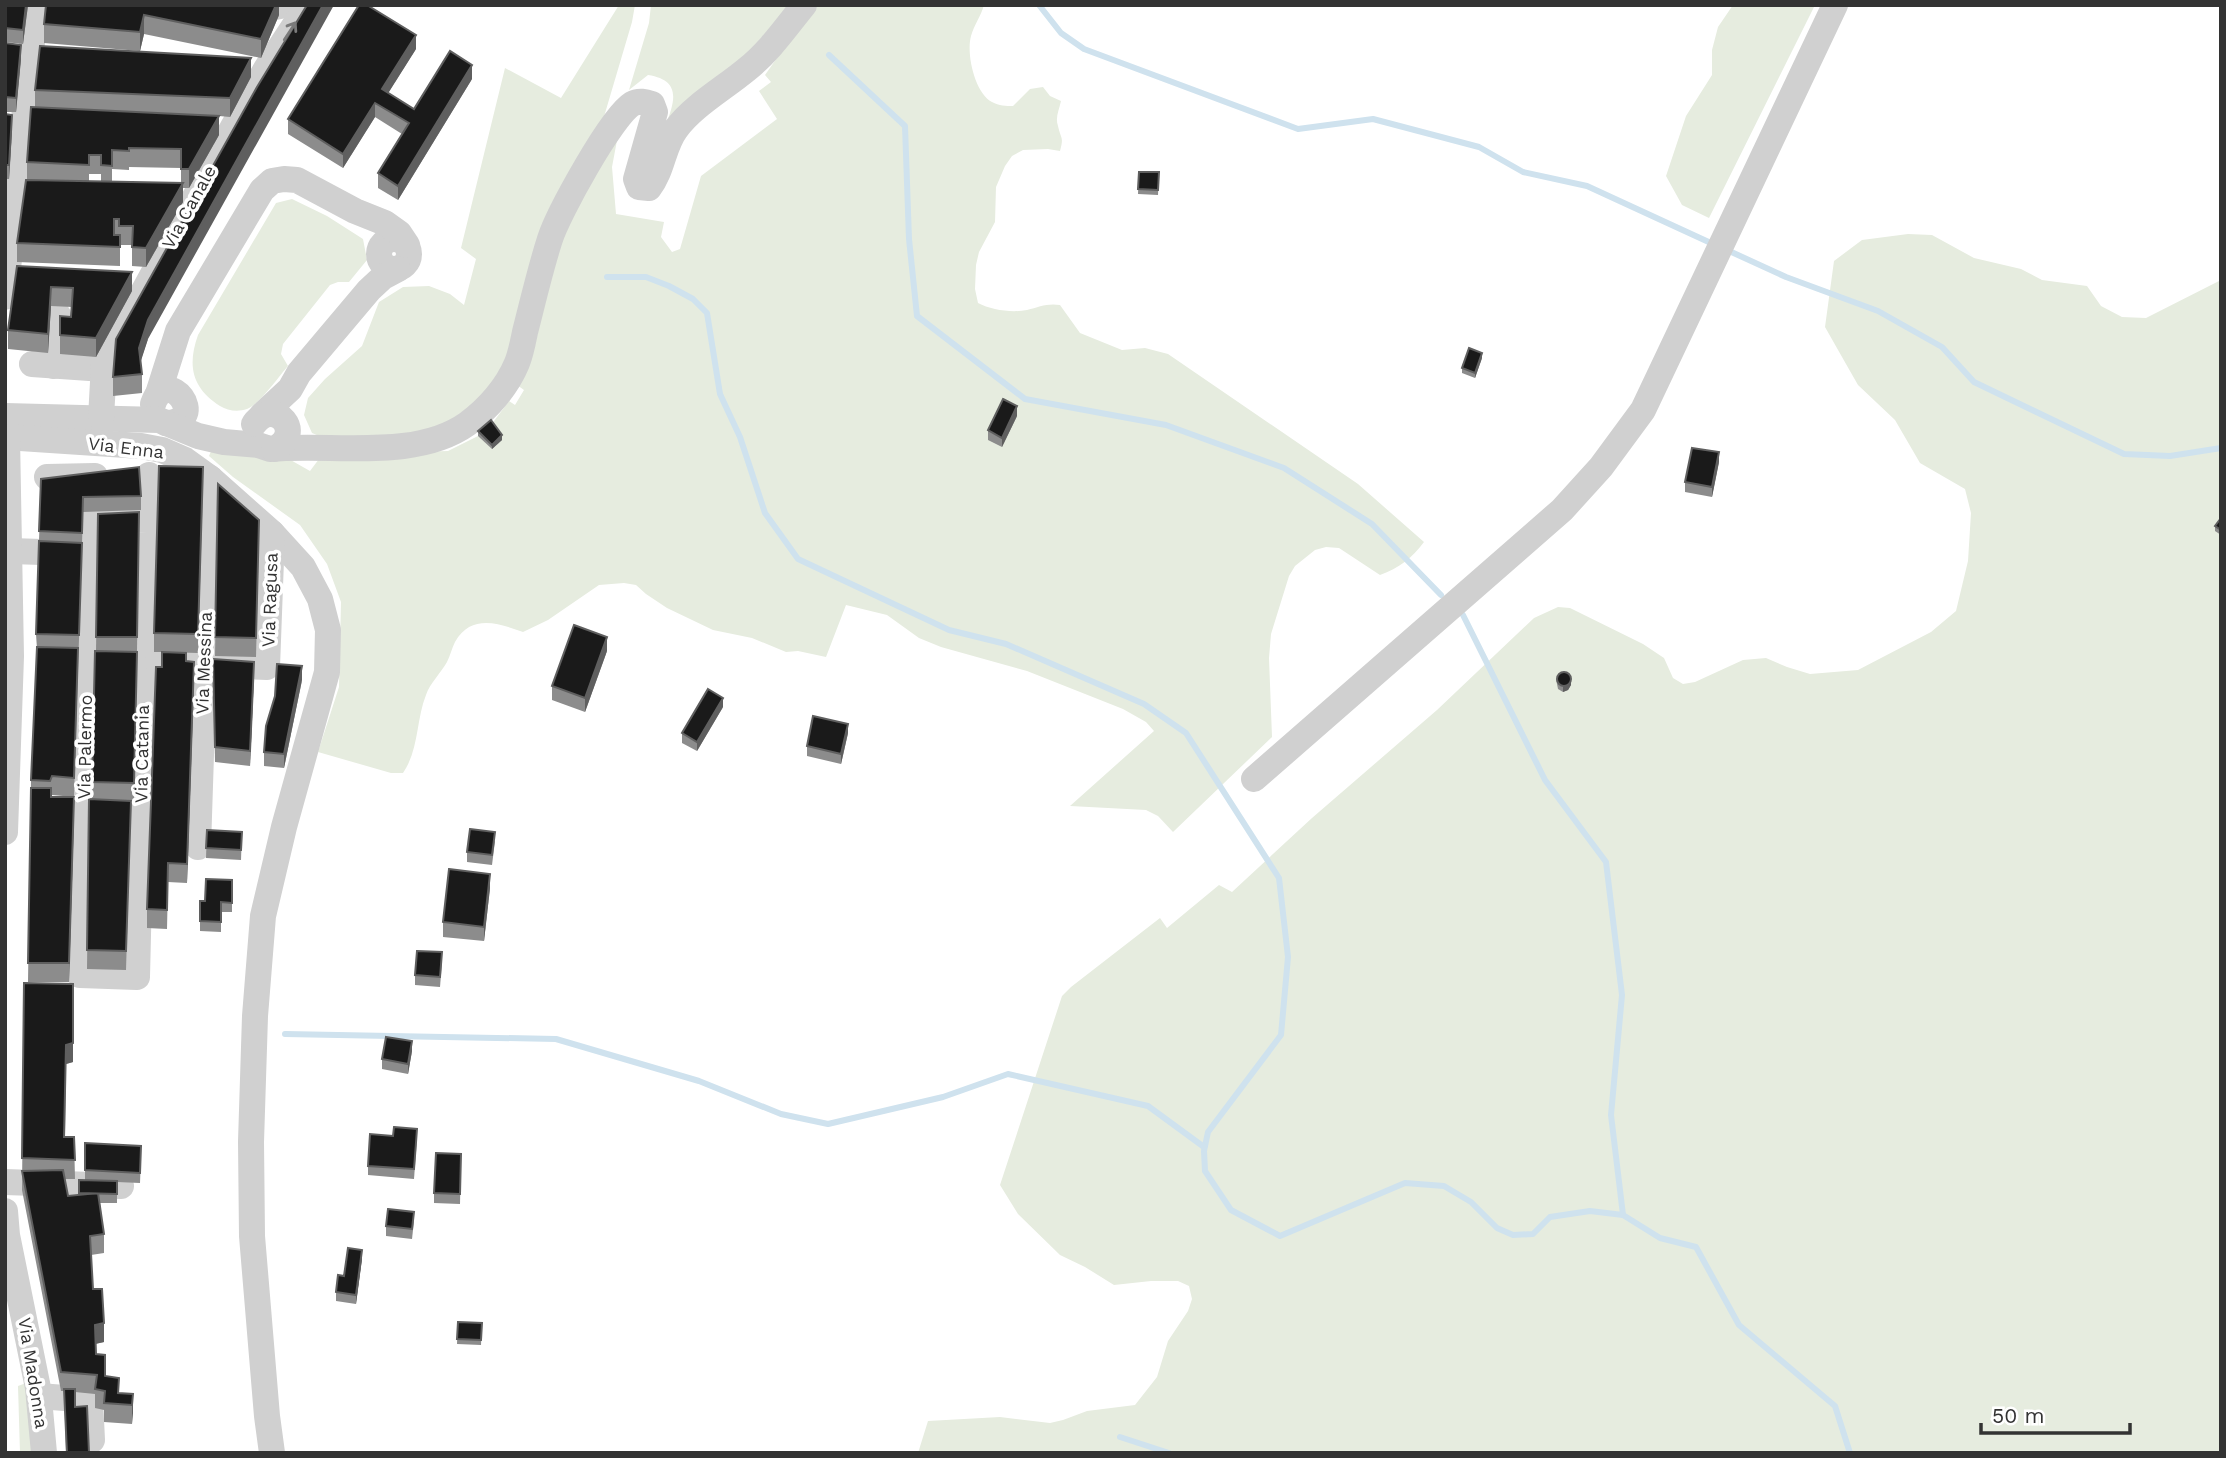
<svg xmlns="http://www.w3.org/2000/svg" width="2226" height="1458" viewBox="0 0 2226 1458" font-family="'Work Sans',sans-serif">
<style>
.green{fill:#e6ecdf}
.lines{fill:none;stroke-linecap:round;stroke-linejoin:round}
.stream{stroke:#cfe2ee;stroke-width:6}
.minor{stroke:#d0d0d0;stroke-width:26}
.wall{fill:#8c8c8c;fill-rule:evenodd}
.shaded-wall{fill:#5f5f5f}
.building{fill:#1a1a1a;stroke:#5f5f5f;stroke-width:2}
.oneway{stroke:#7a7a7a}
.labels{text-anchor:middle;stroke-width:7;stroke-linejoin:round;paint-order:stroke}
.street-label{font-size:18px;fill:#333;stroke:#fff}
</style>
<rect width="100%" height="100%" fill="#fff"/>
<!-- green -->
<g class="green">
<polygon points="619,5 635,5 632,22 603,120 509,355 491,391 432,434 324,438 312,433 304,415 308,398 325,379 362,346 379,302 403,287 429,286 450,294 464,305 476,259 461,248 505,68 561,98"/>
<path d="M651,5H791L744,57L666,124C676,99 680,80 648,75L629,90L649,23Z"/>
<path d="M814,5H984C981,16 974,25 971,36C966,54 975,93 992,102C999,106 1006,106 1013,106L1030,89L1043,87L1050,96L1061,101C1059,110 1055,118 1058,126C1061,140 1064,136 1060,151L1048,149L1023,150L1012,156L1005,166L996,187L995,222L979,252L976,265L975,289L978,303C991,310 1012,313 1027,310C1039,307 1047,303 1060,305L1080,333L1122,350L1145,348L1168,354L1358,484L1424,542C1412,558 1399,568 1380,575L1339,548L1326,547L1315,550L1295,566L1289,576L1271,634L1269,658L1272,737L1173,832L1158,816L1146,810L1070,806L1154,731L1146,722L1123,709L1027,671L941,647L919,638L887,615L846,605L826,657L798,651L786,652L752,638L713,630L667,608L646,594L636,585L624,583L599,585L548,620L523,632C498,623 471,614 455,642C452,648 450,656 447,662C441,673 430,683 426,695C416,720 419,750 403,773H391L318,752L339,687L341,602L327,564L300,525L233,477L209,456L212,449L280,454L310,471L322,455L448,451L478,436L491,425L509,401L515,405L524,390L517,385L568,217L618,135L612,167L616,214L664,222L661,237L672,252L680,249L701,176L777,119L759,91L771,82L765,75Z"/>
<polygon points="1733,5 1815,5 1709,218 1682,205 1666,176 1686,116 1712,75 1712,50 1718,27"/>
<path d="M292,199L327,216L363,239L367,260L349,282H338L330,285L283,344L281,354L288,366C279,376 259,405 247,409C238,412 228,411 220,406C192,388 187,366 198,335L276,203Z"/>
<polygon points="1908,234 1932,235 1974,258 2021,269 2042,280 2087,286 2101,306 2122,317 2146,318 2221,280 2221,1453 918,1453 928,1421 1000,1417 1050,1423 1063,1420 1087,1411 1135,1405 1157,1377 1168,1341 1188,1311 1192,1299 1189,1286 1178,1281 1151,1281 1114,1285 1085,1267 1060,1255 1018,1214 1000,1185 1062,996 1071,987 1160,918 1167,928 1219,885 1232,892 1312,818 1437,710 1534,618 1558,607 1570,608 1643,644 1664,658 1673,678 1683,684 1695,682 1743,660 1766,658 1787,667 1810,674 1858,670 1931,632 1956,611 1968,561 1971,513 1965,489 1920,463 1895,420 1858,385 1846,364 1825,327 1834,261 1862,240"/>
<polygon points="26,1383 35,1453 20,1453 18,1386"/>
</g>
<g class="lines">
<!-- stream -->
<g class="stream">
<polyline points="1039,5 1061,33 1084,49 1298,129 1373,119 1479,147 1523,172 1587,186 1713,244"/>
<polyline points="829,55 905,126 909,239 917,316 1025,399 1166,425 1284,468 1372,524 1441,595"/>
<polyline points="1727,250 1786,277 1878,311 1942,347 1974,382 2124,454 2170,456 2221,448"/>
<polyline points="607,277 646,277 669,286 693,299 707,313 720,394 740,437 765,513 798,559 949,630 1006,644 1144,704 1186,733 1279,878 1288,957 1281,1035 1208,1132 1204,1151 1205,1171 1231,1210 1280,1236 1405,1183 1444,1186 1471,1202 1497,1228 1513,1235 1533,1234 1550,1217 1590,1211 1623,1215 1660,1238 1696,1247 1739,1325 1835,1406 1850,1453"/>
<polyline points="1463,615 1545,780 1606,862 1622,995 1611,1115 1623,1215"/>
<polyline points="285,1034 556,1039 699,1081 781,1114 828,1124 943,1097 1008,1074 1148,1106 1204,1147"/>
<polyline points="1120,1437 1169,1453"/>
</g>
<!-- minor -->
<g class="minor">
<polyline points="261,5 275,7 285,5"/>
<circle cx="394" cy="254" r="15"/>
<polyline points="5,297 36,5"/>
<polyline points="32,364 104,369"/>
<polyline points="54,366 58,315"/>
<polyline points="158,394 178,331 262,190 272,181 284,179 297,180 355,211 385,223 399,233 407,245"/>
<path d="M153,404C167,363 211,422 166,423"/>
<polyline points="262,415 290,389 299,373 369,290 383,277 398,269"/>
<path d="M5,416L159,420L198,436L224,442L258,445L270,449C331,443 415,461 467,424C488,409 507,387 517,363C521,353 523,342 525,332C533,301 540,270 550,239C558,214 611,117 632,104C639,100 646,102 652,104L655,112L636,179L639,187L649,188C663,170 663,146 676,129C693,106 723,89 746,70C769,52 786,27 804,5"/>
<polyline points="101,418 104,364 233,127 266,69 308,5"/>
<path d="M254,424C275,396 306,434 274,449"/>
<polyline points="5,437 141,446 162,450 185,460 210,478 272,533 303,567 320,599 328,630 327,672 284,827 263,916 255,1016 251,1142 252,1236 267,1416 272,1453"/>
<polyline points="47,477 95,476"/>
<path d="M148,520L91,519L80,975L137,977C141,809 145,642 149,475"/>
<polyline points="10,551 74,553"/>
<polyline points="158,662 267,667 272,533"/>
<polyline points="1254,779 1562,510 1601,467 1643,410 1835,5"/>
<polyline points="5,832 11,656 7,437"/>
<polyline points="198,847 210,478"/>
<polyline points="5,1182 121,1186"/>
<polyline points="5,1211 7,1235 38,1388 44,1453"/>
<polyline points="39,1396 90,1400 92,1440"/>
</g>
</g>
<!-- wall -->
<g class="wall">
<polygon points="5,5 28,5 23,44 5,42"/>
<polygon points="46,5 279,5 279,15 261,58 144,34 140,51 44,43 44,24"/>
<polygon points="5,43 21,59 16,112 5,112"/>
<polygon points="416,49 388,93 414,109 472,79 398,200 378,188 378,173 402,134 375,117 343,168 288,134 288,119"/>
<path d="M251,77L230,117L219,116V135L189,188H183V202L146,267L132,266V245H120V266L17,262V243L27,180V162L35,107V90ZM129,167L181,168V183L112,182V169L129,170ZM89,174H101V182H89Z"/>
<polygon points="5,114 12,129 9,179 5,179"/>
<polygon points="1139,172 1159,172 1158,195 1138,194"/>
<polygon points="17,266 132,291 96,357 60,354 60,316 71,317 72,307 51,306 48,353 8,349 8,330"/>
<polygon points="148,339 140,362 142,374 142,393 113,396 113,377"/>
<polygon points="1482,358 1475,378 1462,373 1462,368"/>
<polygon points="1017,416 1002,447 988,440 988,430"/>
<polygon points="478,431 502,440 492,449 478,436"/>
<polygon points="1719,462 1712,497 1685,492 1685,482"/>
<polygon points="41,479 141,496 141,510 83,512 74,797 52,795 51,797 74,816 69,982 28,982 31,780 37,649 36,634"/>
<polygon points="218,484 259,539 256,657 215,656"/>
<polygon points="203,486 198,653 164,652 186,661 194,681 187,883 168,882 167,929 147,928 147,909 162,652 154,652 154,633"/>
<polygon points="139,512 137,651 96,651 98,514"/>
<polygon points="2221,518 2221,535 2215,531 2215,526"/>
<polygon points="607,651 585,712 552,700 552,686"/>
<polygon points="137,652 134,802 131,802 126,970 87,969 89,799 92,799 92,782"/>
<polygon points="213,659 254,676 250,766 215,762"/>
<polygon points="1556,679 1571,685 1568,690 1563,692 1558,689"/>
<polygon points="302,680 284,768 264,766 264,752"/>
<polygon points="723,707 697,751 682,743 682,733"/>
<polygon points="848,733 841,764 807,756 807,746"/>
<polygon points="207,830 242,832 241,860 206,858"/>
<polygon points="495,841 492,865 467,862 467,852"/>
<polygon points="232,880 232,912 221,912 221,932 200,931 200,921 205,901"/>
<polygon points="490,888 484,941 443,937 443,922"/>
<polygon points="442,962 440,987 415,985 415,975"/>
<polygon points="24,983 73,1062 66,1064 65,1137 74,1137 75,1179 65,1179 68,1196 79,1195 79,1180 85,1180 85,1143 141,1156 140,1183 117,1182 117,1203 100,1203 104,1234 104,1253 91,1255 93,1289 104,1342 95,1344 96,1354 105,1376 119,1393 133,1394 132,1424 104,1422 104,1410 95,1408 95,1394 75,1392 75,1407 89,1453 66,1453 64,1391 61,1391 22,1190"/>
<polygon points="412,1051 408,1074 382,1069 382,1059"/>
<polygon points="417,1139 414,1179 368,1175 368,1166"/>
<polygon points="461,1154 460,1204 434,1203 434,1193"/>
<polygon points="414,1221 412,1239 386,1236 386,1226"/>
<polygon points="362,1259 356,1304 336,1301 336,1292"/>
<polygon points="458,1322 482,1323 481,1345 457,1344"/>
</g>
<!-- shaded-wall -->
<g class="shaded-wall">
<polygon points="26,5 28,5 23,44 23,30"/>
<polygon points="276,5 279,5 279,15 261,58 261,39"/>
<polygon points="323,5 334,5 148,339 139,367 139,348 148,320"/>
<polygon points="144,15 144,34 140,51 140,32"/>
<polygon points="416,35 416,49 382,103 382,89"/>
<polygon points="21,45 21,59 16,112 16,98"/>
<polygon points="251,58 251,77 230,117 230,98"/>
<polygon points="472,65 472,79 398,200 398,186"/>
<polygon points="375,103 375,117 343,168 343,154"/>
<polygon points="12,115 12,129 9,179 9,165"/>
<polygon points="219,116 219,135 189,188 189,169"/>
<polygon points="183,183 183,202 146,267 146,248"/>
<polygon points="132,272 132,291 96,357 96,338"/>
<polygon points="51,287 51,306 48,353 48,334"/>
<polygon points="1482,353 1482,358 1475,378 1475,373"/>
<polygon points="1017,406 1017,416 1002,447 1002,438"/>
<polygon points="502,435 502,440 492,449 492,445"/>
<polygon points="1719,452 1719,462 1712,497 1712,487"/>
<polygon points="607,637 607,651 585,712 585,698"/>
<polygon points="194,662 194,681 187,883 187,864"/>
<polygon points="254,662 254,676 250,766 250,751"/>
<polygon points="302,666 302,680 284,768 284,754"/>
<polygon points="1571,680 1571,685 1568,690 1563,692 1563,687"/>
<polygon points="723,698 723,707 697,751 697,742"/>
<polygon points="848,724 848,733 841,764 841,754"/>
<polygon points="74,797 74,816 69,982 69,963"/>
<polygon points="490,874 490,888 484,941 484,927"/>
<polygon points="412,1041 412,1051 408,1074 408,1064"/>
<polygon points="73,1043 73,1062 66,1064 66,1045"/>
<polygon points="362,1250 362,1259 356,1304 356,1295"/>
<polygon points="104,1323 104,1342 95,1344 95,1325"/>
<polygon points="133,1394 133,1413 132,1424 132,1405"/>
</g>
<!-- building -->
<g class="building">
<polygon points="5,5 26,5 23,30 5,28"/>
<polygon points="46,5 276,5 261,39 144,15 140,32 44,24"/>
<polygon points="307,5 323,5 148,320 139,348 142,374 113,377 116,339 257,87"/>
<polygon points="359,5 367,5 416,35 382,89 414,109 450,51 472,65 398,186 378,173 409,123 375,103 343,154 288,119"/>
<polygon points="5,43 21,45 16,98 5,97"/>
<polygon points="40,46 251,58 230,98 35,90"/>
<polygon points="31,107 219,116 189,169 181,169 181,149 129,148 129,151 112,150 112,166 101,165 101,155 89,155 89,165 27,162"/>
<polygon points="5,114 12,115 9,165 5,165"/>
<polygon points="1139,172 1159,172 1158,190 1138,189"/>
<polygon points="26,180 183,183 146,248 132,247 133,226 119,226 119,219 114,219 114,235 120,235 120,247 17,243"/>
<polygon points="17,266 132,272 96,338 60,335 60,316 71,317 73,288 51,287 48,334 8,330"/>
<polygon points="1469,348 1482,353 1475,373 1462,368"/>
<polygon points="1003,399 1017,406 1002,438 988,430"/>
<polygon points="491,420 502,435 492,445 478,431"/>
<polygon points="1692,448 1719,452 1712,487 1685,482"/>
<polygon points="159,466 203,467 198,634 154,633"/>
<polygon points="139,467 141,496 83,497 82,533 39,531 41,479"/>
<polygon points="218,484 259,520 256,638 215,637"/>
<polygon points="139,512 137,637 96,637 98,514"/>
<polygon points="2221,518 2221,530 2215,526"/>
<polygon points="39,541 82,543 79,635 36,634"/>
<polygon points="574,625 607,637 585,698 552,686"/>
<polygon points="37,647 78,648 74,778 52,776 50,781 31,780"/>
<polygon points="95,651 137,652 134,783 92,782"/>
<polygon points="162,652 186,653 186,661 194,662 187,864 168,863 167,910 147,909 156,667 162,667"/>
<polygon points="213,659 254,662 250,751 215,747"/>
<polygon points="277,664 302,666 284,754 264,752 266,726 275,696"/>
<circle cx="1564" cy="679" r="7"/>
<polygon points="708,689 723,698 697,742 682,733"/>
<polygon points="813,716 848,724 841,754 807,746"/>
<polygon points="31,788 51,788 51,797 74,797 69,963 28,963"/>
<polygon points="89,799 131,801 126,951 87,950"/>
<polygon points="470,829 495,832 492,855 467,852"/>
<polygon points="207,830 242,832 241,850 206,848"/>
<polygon points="449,869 490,874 484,927 443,922"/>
<polygon points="206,879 232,880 232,903 221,902 221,922 200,921 200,901 205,901"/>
<polygon points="417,951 442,952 440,977 415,975"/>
<polygon points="24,983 73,984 73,1043 66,1045 64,1137 74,1137 75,1160 22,1158"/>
<polygon points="386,1037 412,1041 408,1064 382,1059"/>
<polygon points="394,1127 417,1129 414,1169 368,1166 370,1134 393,1136"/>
<polygon points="85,1143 141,1146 140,1173 85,1170"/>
<polygon points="436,1153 461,1154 460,1194 434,1193"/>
<polygon points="63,1170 68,1196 98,1193 104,1234 90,1236 93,1289 102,1289 104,1323 95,1325 96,1354 105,1355 105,1376 119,1378 118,1393 133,1394 132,1405 104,1403 105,1391 95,1389 97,1375 61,1372 22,1171"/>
<polygon points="79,1180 117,1181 117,1194 79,1193"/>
<polygon points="388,1209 414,1212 412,1229 386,1226"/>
<polygon points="348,1248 362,1250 356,1295 336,1292 338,1275 344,1276"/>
<polygon points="458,1322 482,1323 481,1340 457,1339"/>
<polygon points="64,1389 75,1389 75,1407 87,1406 89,1453 67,1453"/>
</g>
<!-- one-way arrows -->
<defs><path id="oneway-shaft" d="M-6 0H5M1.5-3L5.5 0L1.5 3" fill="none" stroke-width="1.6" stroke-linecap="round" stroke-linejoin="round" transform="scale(1.75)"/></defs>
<use class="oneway" href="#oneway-shaft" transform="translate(290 31) rotate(-57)"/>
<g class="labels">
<!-- street labels -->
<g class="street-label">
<text transform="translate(189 207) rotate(-61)" y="6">Via Canale</text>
<text transform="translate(126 448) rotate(7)" y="6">Via Enna</text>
<text transform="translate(270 600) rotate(-88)" y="6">Via Ragusa</text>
<text transform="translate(204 663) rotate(-88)" y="6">Via Messina</text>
<text transform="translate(85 747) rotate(-89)" y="6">Via Palermo</text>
<text transform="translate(142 754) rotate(-89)" y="6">Via Catania</text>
<text transform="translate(33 1373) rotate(81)" y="6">Via Madonna</text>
</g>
</g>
<!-- border -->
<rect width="2226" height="1458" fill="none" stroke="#333333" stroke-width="14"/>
<!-- scale -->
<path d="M1981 1423v10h149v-10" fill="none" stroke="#333333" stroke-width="3.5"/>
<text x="1992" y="1423" font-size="21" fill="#333333" stroke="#ffffff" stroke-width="5" paint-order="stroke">50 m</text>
</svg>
